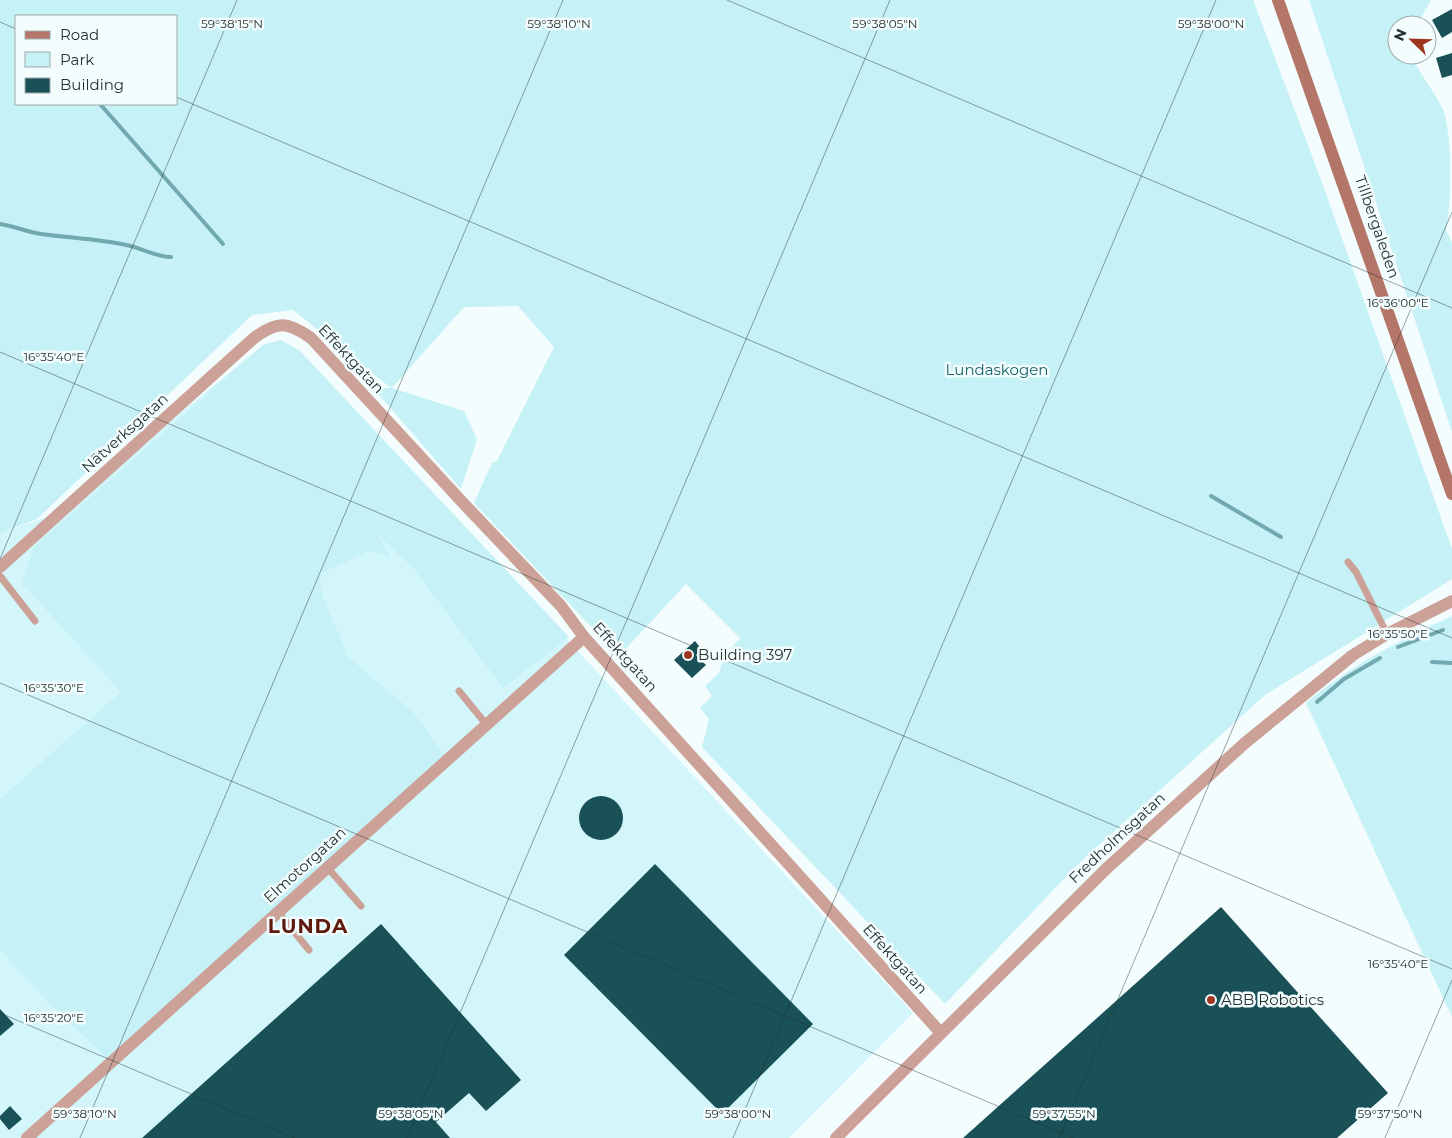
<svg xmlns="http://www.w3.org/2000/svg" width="1452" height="1138" viewBox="0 0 1452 1138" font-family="Montserrat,sans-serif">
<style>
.built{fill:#d3f6fb}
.green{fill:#c5f1f7;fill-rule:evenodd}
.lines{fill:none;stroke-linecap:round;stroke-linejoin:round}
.stream{stroke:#72a8af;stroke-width:4}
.building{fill:#195157}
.lane{stroke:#cca298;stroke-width:7}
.street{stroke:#cca298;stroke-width:12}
.secondary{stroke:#b37668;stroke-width:12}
.ticks{fill:none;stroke:#263031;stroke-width:1;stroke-opacity:0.45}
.poi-dot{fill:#9f3620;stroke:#f3fdfe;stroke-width:2}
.labels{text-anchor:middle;stroke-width:5;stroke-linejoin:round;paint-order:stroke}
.street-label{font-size:15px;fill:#263031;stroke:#f3fdfe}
.park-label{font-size:15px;fill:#19636b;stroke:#f3fdfe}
.poi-label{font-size:15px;fill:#263031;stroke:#f3fdfe;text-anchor:start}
.district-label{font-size:20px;font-weight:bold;letter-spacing:1px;fill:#5e1b0d;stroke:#f3fdfe}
.ticks-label{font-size:12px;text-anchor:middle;fill:#263031;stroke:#f3fdfe;stroke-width:5;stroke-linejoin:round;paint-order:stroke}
</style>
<rect width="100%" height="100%" fill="#f3fdfe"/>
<!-- built -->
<polygon class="built" points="281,340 300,351 913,1013 789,1138 0,1138 0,533 59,513 263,345"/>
<!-- green -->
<g class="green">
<path d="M0,0H1253L1323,185L1452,549V579L1265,695L1076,866L945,1004L702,747L709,719L700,708L712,696L705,686L719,673L723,658L740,638L686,584L619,656L474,503L492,463L497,461L554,347L518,306L464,307L392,388L464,411L477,439L461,489L373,388H391L293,310L252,315L37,519L0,533ZM16,16H176V104H16Z"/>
<path d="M1309,0H1431L1417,25H1397V55H1410C1420,74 1435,92 1444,112C1452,139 1452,202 1446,230L1452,243V432Z"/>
<polygon points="281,340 300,351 569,637 503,688 414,569 377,534 391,557 370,551 320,574 322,595 348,657 413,712 444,755 108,1059 47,1001 0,950 0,799 121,692 22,583 34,547 263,345"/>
<path d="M1452,616V1017L1306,703C1350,666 1400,640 1452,616Z"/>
</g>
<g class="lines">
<!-- stream -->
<g class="stream">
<polyline points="100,104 223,244"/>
<path d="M0,224C14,226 27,232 41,234C70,238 98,239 126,245C142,248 156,257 171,257"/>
<polyline points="1211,496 1281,537"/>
<polyline points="1398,647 1443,630"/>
<polyline points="1432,662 1452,663"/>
<polyline points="1317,702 1344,679 1380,658"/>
</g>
</g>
<!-- building -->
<g class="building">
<polygon points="1452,9 1452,32 1442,38 1432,20"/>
<polygon points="1452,53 1452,75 1442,78 1436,58"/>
<polygon points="695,641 702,650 696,655 706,665 692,678 674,660"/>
<circle cx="601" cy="818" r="22"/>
<polygon points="655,864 813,1024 722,1114 564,955"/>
<polygon points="1221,907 1388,1093 1337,1138 963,1138"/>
<polygon points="381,924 521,1080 486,1111 469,1093 436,1122 450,1138 142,1138"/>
<polygon points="0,1009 14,1024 0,1036"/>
<polygon points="10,1106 22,1119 9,1130 0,1119 0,1116"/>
</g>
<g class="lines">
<!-- lane -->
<g class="lane">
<polyline points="1348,562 1356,572 1387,634"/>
<polyline points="0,576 35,621"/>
<polyline points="459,691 486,724"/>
<polyline points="327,867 361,906"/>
<polyline points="278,912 309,950"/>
</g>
<!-- street -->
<g class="street">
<path d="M0,567L254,338C277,321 287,321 311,338L464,504L561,606L584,637L940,1032"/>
<polyline points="27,1138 584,637"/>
<polyline points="836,1138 1106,869 1245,743 1353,655 1387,634 1452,601"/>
</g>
<!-- secondary -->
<polyline class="secondary" points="1278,0 1452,494"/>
</g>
<!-- ticks -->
<path class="ticks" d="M727,0L1452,308M0,22L16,29M176,97L1452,638M0,352L1452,969M0,559L237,0M0,683L1073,1138M0,1013L295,1138M80,1138L563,0M407,1138L890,0M733,1138L1216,0M1059,1138L1452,212M1385,1138L1452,980"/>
<!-- markers -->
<g class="poi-dot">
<circle cx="688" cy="655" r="5"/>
<circle cx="1211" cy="1000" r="5"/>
</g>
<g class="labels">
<!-- street labels -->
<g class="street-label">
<text transform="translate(1377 227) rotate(71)" y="5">Tillbergaleden</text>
<text transform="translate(351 359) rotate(47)" y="5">Effektgatan</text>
<text transform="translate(125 433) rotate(-42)" y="5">Nätverksgatan</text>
<text transform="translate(625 657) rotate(48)" y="5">Effektgatan</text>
<text transform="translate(1117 838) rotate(-43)" y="5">Fredholmsgatan</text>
<text transform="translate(305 865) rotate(-42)" y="5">Elmotorgatan</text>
<text transform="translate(895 959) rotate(48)" y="5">Effektgatan</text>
</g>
<!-- park labels -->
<g class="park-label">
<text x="997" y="375">Lundaskogen</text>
</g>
<!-- poi labels -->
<g class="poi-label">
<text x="698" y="660">Building 397</text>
<text x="1221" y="1005">ABB Robotics</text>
</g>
<!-- district labels -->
<g class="district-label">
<text x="308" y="933">LUNDA</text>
</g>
</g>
<g class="ticks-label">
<text x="232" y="28">59°38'15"N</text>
<text x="559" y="28">59°38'10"N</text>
<text x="885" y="28">59°38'05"N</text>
<text x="1211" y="28">59°38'00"N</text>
<text x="1398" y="307">16°36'00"E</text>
<text x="54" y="361">16°35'40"E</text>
<text x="1398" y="638">16°35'50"E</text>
<text x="54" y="692">16°35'30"E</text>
<text x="1398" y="968">16°35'40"E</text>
<text x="54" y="1022">16°35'20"E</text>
<text x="85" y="1118">59°38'10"N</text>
<text x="411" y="1118">59°38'05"N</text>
<text x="738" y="1118">59°38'00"N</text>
<text x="1064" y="1118">59°37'55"N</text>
<text x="1390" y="1118">59°37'50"N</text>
</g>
<!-- legend -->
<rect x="15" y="15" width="162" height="90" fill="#f3fdfe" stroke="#a1abac"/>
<rect x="25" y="31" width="25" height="8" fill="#b37668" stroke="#a1abac"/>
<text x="60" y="40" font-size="15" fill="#263031">Road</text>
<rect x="25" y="52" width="25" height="15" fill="#c5f1f7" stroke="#a1abac"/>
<text x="60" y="65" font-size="15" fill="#263031">Park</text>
<rect x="25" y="78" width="25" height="15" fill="#195157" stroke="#a1abac"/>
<text x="60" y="90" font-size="15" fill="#263031">Building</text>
<!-- north arrow -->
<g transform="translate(1412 40) rotate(293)"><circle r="24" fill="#f3fdfe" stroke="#a1abac"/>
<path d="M0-4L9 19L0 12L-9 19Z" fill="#9f3620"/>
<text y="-8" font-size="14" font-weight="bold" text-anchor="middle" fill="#263031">N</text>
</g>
</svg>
